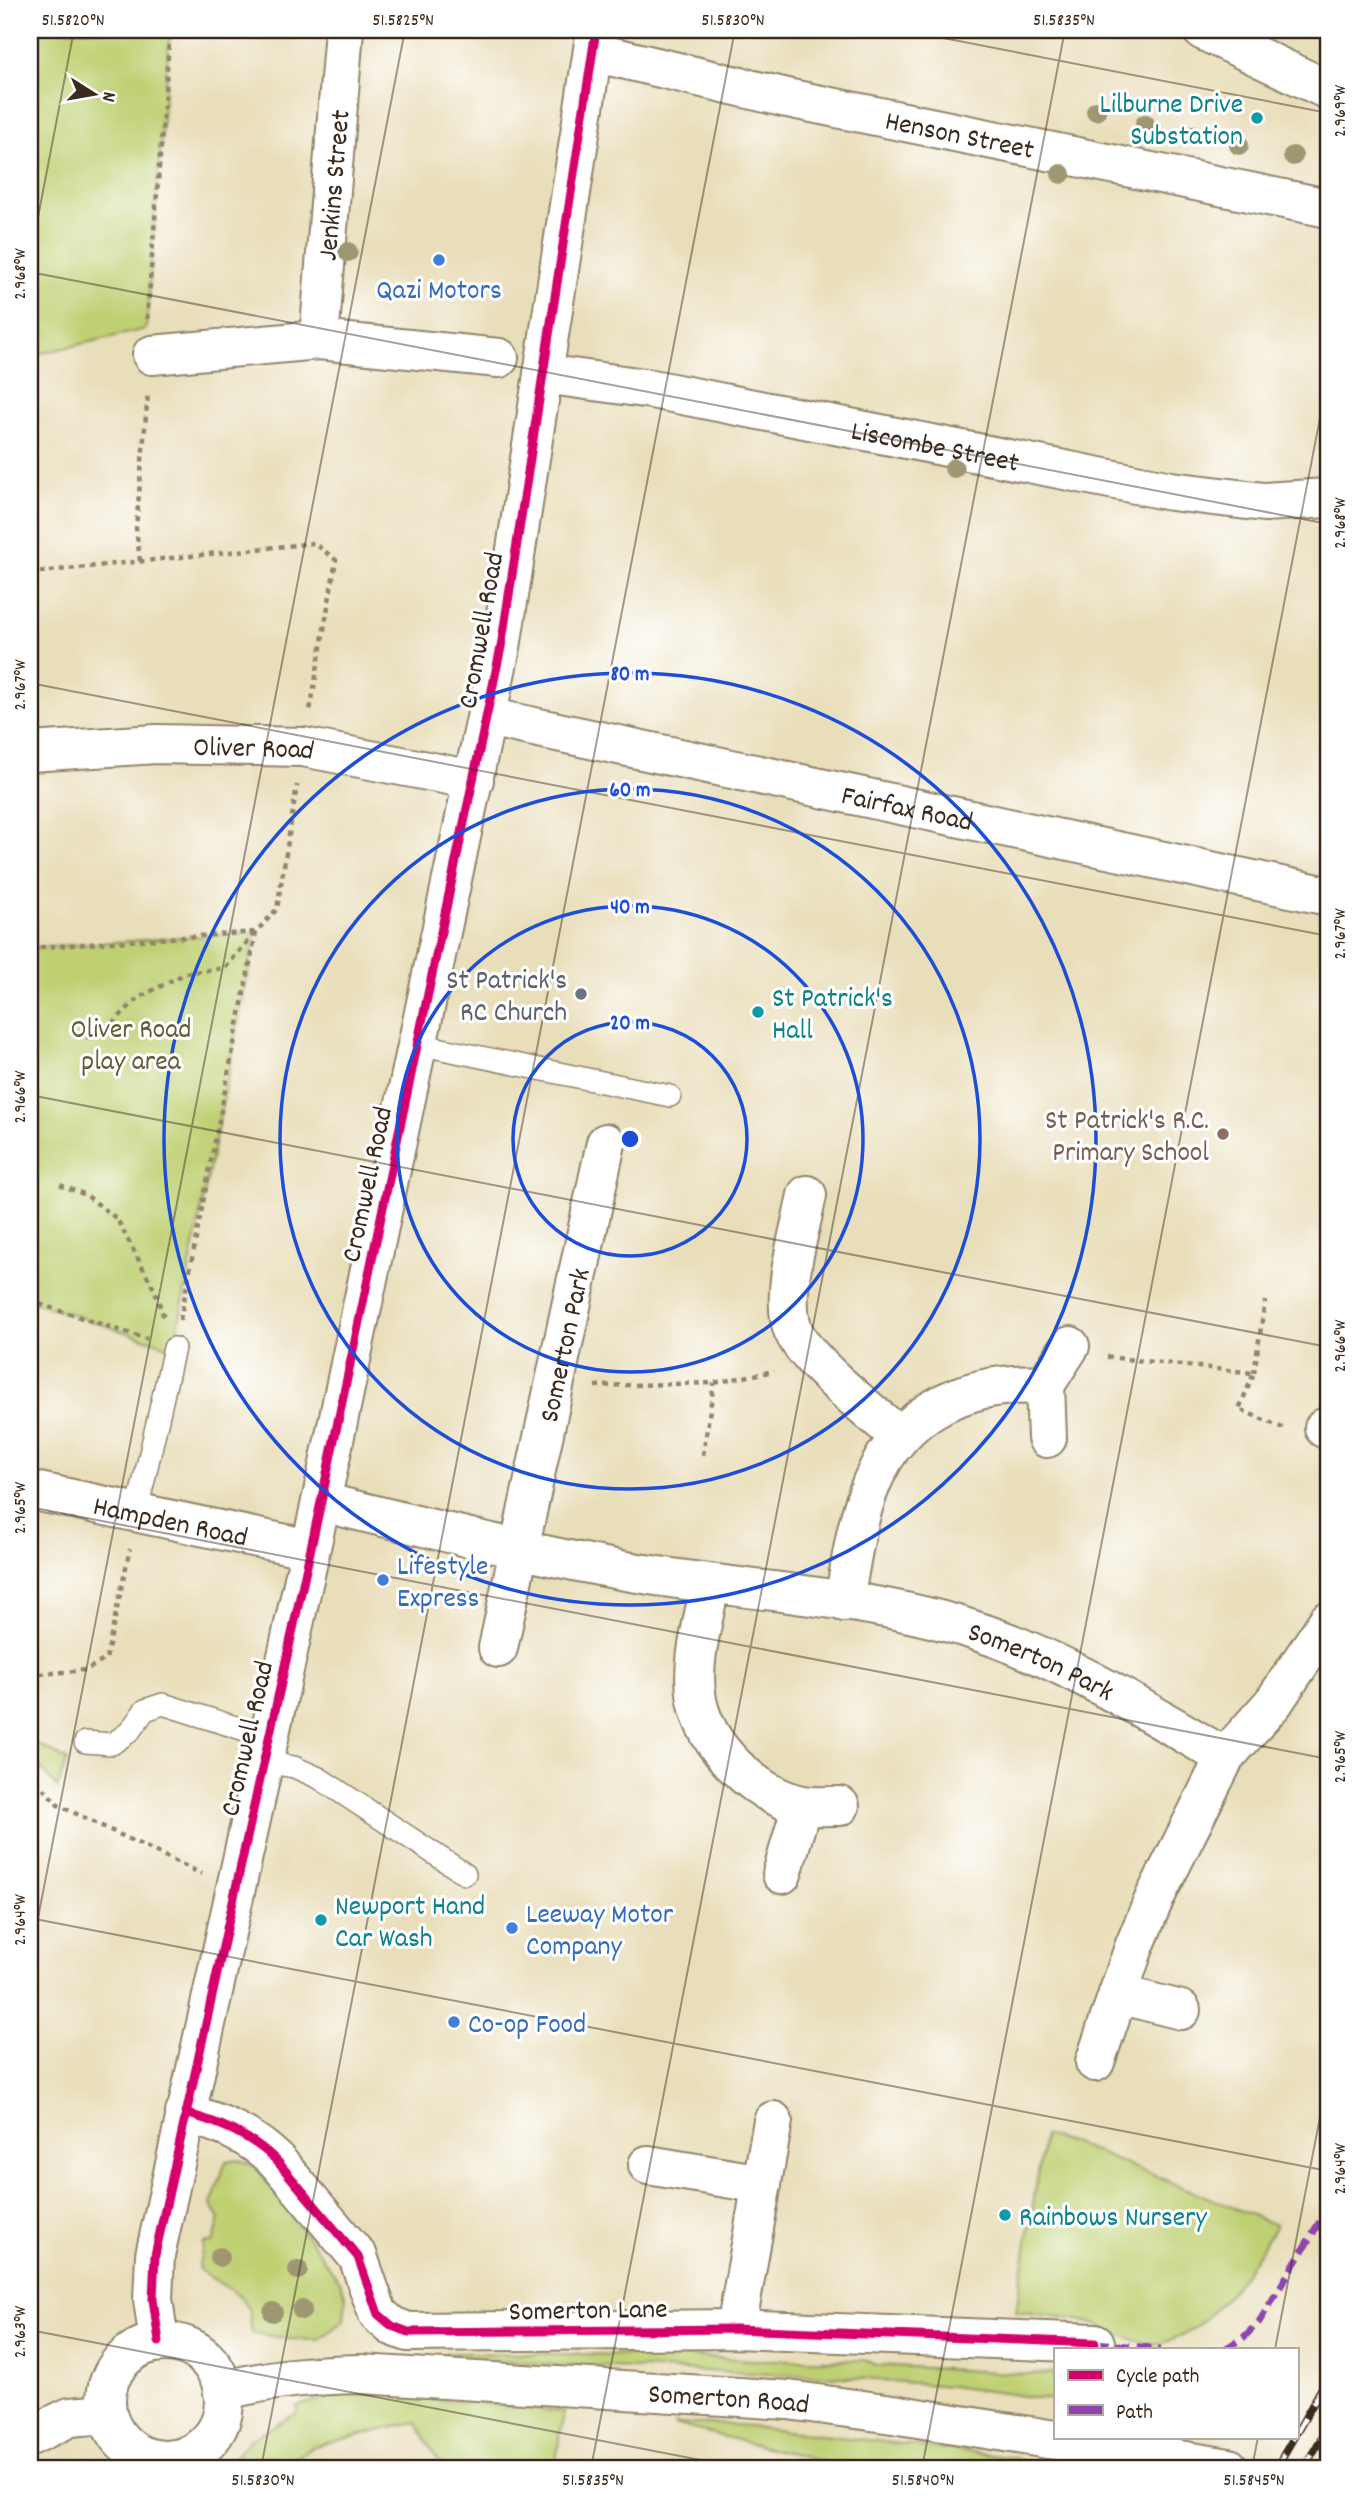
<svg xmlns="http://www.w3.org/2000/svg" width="1358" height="2498" viewBox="0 0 1358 2498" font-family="Dekko,sans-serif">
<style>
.green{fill:#bfd073;stroke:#7d7d48;stroke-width:2}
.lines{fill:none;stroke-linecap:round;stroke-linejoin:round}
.lane-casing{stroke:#92846c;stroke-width:24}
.street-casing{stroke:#92846c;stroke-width:42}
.secondary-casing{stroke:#92846c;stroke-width:42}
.path{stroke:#92846c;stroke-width:4.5;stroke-dasharray:5 5;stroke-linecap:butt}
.lane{stroke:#fff;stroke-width:21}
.street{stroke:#fff;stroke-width:38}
.secondary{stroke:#fff;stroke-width:38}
.rail-casing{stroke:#3b2a1e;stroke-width:8}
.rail{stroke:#fff;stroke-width:5;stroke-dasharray:16;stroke-linecap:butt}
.quiet{stroke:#8e44ad;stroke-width:7;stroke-dasharray:14 7;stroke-linecap:butt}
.cycleway-casing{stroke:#fff;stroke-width:13}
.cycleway{stroke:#d6006c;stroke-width:9}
.tree{fill:#9f9672}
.ticks{fill:none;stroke:#3b2a1e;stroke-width:2;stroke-opacity:0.45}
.ring{fill:none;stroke:#1d4ed8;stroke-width:3.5}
.culture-dot{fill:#0f9aa8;stroke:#fff;stroke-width:2.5}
.shop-dot{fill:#3f7fe0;stroke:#fff;stroke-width:2.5}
.worship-dot{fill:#6b7280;stroke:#fff;stroke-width:2.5}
.education-dot{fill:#8d6e63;stroke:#fff;stroke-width:2.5}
.labels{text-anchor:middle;stroke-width:6;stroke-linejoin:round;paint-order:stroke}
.culture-label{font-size:28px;fill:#0d838f;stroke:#fff;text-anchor:start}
.street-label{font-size:28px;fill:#3b2a1e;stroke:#fff}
.shop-label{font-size:28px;fill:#366cbe;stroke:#fff;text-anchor:start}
.worship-label{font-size:28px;fill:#5b616d;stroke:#fff;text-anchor:end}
.park-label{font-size:28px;fill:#635c38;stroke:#fff}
.education-label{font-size:28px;fill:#785e54;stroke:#fff;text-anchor:end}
.centre{fill:#1d4ed8;stroke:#fff;stroke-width:3.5}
.ring-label{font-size:21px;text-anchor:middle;font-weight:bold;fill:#1d4ed8;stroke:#fff;stroke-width:6;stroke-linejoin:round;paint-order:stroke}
.neatline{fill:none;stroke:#3b2a1e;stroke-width:2.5}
.ticks-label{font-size:18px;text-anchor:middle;fill:#3b2a1e}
</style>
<rect width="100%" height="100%" fill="#fff"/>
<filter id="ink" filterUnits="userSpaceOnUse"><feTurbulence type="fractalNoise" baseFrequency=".0143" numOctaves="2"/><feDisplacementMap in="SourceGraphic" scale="14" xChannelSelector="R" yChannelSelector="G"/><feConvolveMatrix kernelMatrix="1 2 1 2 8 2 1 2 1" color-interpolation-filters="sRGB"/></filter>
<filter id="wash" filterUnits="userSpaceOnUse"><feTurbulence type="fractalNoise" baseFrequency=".00686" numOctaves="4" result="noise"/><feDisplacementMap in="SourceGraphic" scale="28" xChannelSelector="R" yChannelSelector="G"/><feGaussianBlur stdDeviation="1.57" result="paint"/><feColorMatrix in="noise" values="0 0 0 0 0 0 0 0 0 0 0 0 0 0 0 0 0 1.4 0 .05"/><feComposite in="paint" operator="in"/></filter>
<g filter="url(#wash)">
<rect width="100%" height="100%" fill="#e9deba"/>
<!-- green -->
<g class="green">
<polygon points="30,30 170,30 146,329 30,356"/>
<polygon points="256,932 174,1348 30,1301 30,948"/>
<polygon points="30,1740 67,1760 57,1788 39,1766 30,1761"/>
<path d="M1044,2136L1071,2142L1276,2225C1253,2264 1203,2343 1152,2344C1138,2344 1106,2328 1091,2323C1067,2317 1041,2315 1016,2311Z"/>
<polygon points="237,2159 250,2164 260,2172 341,2283 346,2297 344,2320 319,2340 289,2339 252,2333 249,2311 241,2297 198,2269 204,2243 213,2243 220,2219 211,2205 226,2161"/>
<polygon points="445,2353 666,2355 755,2360 864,2360 876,2365 1028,2374 1055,2373 1055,2400 950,2386 842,2377 564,2365 445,2357"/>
<polygon points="340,2394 388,2394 564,2412 555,2468 442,2468 416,2422 311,2447 282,2468 225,2468 250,2439 297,2413 297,2406"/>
<polygon points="673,2424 722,2424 947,2449 1088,2468 848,2468"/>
</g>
</g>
<g filter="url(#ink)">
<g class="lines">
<!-- lane casing -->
<g class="lane-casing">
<g id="lane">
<polyline points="418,1044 670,1096"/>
<polyline points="137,1511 174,1348"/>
<polyline points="85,1742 112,1744 129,1732 145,1710 163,1704 270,1738"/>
<polyline points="263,1762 294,1767 319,1778 465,1874"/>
</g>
</g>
<!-- street casing -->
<g class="street-casing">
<g id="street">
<polyline points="344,30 319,340 499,358"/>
<polyline points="1202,30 1328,90"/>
<path id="s1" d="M593,52L787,98L1328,208"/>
<polyline points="152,355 319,340"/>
<path id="s2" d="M543,374L652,389L1171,491L1264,502L1328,498"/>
<path id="s3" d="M487,717L1328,896"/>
<path id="s4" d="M30,752L157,744L303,747L474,780"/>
<path d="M807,1195C800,1233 781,1289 792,1327C801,1358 873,1413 900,1437"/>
<polyline points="1045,1385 1047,1438"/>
<polyline points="1324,1428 1328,1430"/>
<path id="s5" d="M30,1490L310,1549"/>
<path id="s6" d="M321,1502C422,1526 524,1553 626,1571C740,1591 859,1594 970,1629C1060,1657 1144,1710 1225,1757"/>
<path d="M710,1584C704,1620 690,1663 697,1700C706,1747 755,1795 802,1805C814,1807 828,1806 840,1806"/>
<path d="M844,1602C851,1562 856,1520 872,1482C903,1409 969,1380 1045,1385L1070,1346"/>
<path id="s7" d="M498,1648L606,1143"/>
<polyline points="782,1874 802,1805"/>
<polyline points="1118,1994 1181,2010"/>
<polyline points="1095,2062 1134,1947 1155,1897 1225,1757 1274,1702 1328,1621"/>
<path d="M185,2113C221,2123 250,2135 277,2161L358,2257L378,2314L392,2326L408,2332L736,2329L1095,2343"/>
<polyline points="648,2165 762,2184"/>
<polyline points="736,2329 773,2121"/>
<polyline points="189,2468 190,2454"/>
</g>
</g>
<!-- secondary casing -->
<g class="secondary-casing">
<g id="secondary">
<polyline points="159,2342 153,2299 155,2255 321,1502 501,647 596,30"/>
<circle cx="165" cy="2401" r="59"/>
<path id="s8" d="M223,2391C270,2378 313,2375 361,2374L788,2400L893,2414L1229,2468"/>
<polyline points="30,2436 70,2417 107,2414"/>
</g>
</g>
<!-- path -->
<g class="path">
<polyline points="147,319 170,30"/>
<polyline points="140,561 136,528 148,393"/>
<polyline points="30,573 314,543 336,560 310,711"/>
<polyline points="30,948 256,932"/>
<polyline points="86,1038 115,1021 138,998 186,973 225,968 256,932"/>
<polyline points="60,1185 86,1195 117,1219 155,1291 165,1321"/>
<polyline points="30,1301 147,1339"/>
<polyline points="180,1320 256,932 277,909 297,785"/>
<polyline points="1107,1357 1254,1373 1239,1409 1285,1429"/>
<polyline points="1254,1373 1265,1301"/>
<polyline points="595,1386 714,1383 774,1371"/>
<polyline points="703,1455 714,1383"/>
<polyline points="30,1675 86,1670 106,1659 130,1549"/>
<polyline points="30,1773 58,1805 202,1874"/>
</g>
<!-- lane -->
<use href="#lane" class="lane"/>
<!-- street -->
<use href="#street" class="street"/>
<!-- secondary -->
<use href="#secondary" class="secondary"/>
<!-- rail casing -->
<g class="rail-casing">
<g id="rail">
<polyline points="1297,2432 1328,2377"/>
<polyline points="1276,2468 1294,2437"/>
<polyline points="1304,2468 1328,2427"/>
<polyline points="1326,2468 1328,2464"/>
</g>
</g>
<!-- rail -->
<use href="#rail" class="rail"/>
<!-- quiet -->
<g class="quiet">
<polyline points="1095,2343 1161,2349"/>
<polyline points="1225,2349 1244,2337 1259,2322 1328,2208"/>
</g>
<!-- cycleway casing -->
<g class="cycleway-casing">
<g id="cycleway">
<path d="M185,2113C221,2123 250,2135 277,2161L358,2257L378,2314L392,2326L408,2332L736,2329L1095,2343"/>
<polyline points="159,2342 153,2299 155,2255 321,1502 501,647 596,30"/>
</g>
</g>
<!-- cycleway -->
<use href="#cycleway" class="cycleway"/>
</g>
<!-- trees -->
<g class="tree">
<circle cx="1096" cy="111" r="10"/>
<circle cx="1145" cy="124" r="10"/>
<circle cx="1194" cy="135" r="10"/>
<circle cx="1239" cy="145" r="10"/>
<circle cx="1293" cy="156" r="10"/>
<circle cx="1061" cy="174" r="10"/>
<circle cx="348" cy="252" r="10"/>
<circle cx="954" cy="468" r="10"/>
<circle cx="220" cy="2257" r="10"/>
<circle cx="298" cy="2270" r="10"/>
<circle cx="302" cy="2310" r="10"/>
<circle cx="273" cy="2312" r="10"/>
</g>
</g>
<!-- ticks -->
<path class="ticks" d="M902,30L1328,113M30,259L74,30M30,272L1328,524M30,683L1328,936M30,1095L1328,1347M30,1507L1328,1759M30,1918L1328,2171M30,1959L405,30M30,2330L742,2468M1275,2349L1328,2076M261,2468L735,30M591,2468L1065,30M922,2468L1328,377M1252,2468L1258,2437"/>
<!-- distance rings -->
<g class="ring">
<circle cx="630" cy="1139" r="117"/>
<circle cx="630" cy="1139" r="233"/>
<circle cx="630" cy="1139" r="350"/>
<circle cx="630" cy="1139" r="466"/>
</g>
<!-- markers -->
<g class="culture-dot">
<circle cx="1257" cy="118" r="7"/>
<circle cx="758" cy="1012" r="7"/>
<circle cx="321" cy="1920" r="7"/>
<circle cx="1005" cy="2215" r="7"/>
</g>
<g class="shop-dot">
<circle cx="439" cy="260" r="7"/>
<circle cx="383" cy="1580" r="7"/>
<circle cx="512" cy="1928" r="7"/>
<circle cx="454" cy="2022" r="7"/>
</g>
<circle class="worship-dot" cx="581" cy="994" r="7"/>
<circle class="education-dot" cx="1223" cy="1134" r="7"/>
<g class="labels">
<!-- culture labels -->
<g class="culture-label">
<text x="1243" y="112" text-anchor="end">Lilburne Drive<tspan x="1243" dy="32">Substation</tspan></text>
<text x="772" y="1006">St Patrick's<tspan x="772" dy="32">Hall</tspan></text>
<text x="335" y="1914">Newport Hand<tspan x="335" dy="32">Car Wash</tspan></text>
<text x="1019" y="2225">Rainbows Nursery</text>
</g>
<!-- street labels -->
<g class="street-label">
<text dy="10" stroke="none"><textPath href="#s1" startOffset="376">Henson Street</textPath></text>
<text transform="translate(332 185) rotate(-85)" y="10">Jenkins Street</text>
<text dy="10" stroke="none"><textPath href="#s2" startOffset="399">Liscombe Street</textPath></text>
<text transform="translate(479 630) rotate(-80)" y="10">Cromwell Road</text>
<text dy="10" stroke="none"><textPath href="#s4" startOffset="224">Oliver Road</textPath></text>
<text dy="10" stroke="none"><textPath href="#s3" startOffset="430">Fairfax Road</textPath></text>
<text transform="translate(365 1184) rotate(-78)" y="10">Cromwell Road</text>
<text dy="10" stroke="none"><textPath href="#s7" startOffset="310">Somerton Park</textPath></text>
<text dy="10" stroke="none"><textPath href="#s5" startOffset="144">Hampden Road</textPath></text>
<text dy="10" stroke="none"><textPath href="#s6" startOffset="740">Somerton Park</textPath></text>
<text transform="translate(245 1738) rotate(-77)" y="10">Cromwell Road</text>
<text transform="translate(588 2308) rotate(-1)" y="10">Somerton Lane</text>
<text dy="10" stroke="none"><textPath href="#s8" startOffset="508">Somerton Road</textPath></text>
</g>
<!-- shop labels -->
<g class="shop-label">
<text x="439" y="298" text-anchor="middle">Qazi Motors</text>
<text x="397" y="1574">Lifestyle<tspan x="397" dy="32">Express</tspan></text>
<text x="526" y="1922">Leeway Motor<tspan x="526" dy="32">Company</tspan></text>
<text x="468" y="2032">Co-op Food</text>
</g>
<!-- worship labels -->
<g class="worship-label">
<text x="567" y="988">St Patrick's<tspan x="567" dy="32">RC Church</tspan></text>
</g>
<!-- park labels -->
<g class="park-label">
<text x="131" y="1037">Oliver Road<tspan x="131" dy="32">play area</tspan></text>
</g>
<!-- education labels -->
<g class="education-label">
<text x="1209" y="1128">St Patrick's R.C.<tspan x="1209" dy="32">Primary School</tspan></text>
</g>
</g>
<circle cx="630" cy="1139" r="10" class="centre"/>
<g class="ring-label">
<text x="630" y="680">80 m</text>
<text x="630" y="796">60 m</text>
<text x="630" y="913">40 m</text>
<text x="630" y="1029">20 m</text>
</g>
<!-- margin -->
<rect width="1358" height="2498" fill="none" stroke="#fff" stroke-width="77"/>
<!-- legend -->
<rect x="1054" y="2348" width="245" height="91" fill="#ffffff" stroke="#b1aaa5" stroke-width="2"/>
<rect x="1068" y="2370" width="35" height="10" fill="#d6006c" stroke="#b1aaa5" stroke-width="2"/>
<text x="1116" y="2382" font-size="21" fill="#3b2a1e">Cycle path</text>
<rect x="1068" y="2405" width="35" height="10" fill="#8e44ad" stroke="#b1aaa5" stroke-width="2"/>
<text x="1116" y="2418" font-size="21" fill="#3b2a1e">Path</text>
<!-- north arrow -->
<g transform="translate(94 94) rotate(101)" stroke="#ffffff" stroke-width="5" paint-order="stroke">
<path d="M0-5L12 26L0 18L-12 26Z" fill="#3b2a1e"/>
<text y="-10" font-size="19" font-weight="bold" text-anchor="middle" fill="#3b2a1e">N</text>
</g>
<rect x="38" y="38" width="1282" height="2422" class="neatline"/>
<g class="ticks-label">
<text x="73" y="25">51.5820°N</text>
<text x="403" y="25">51.5825°N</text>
<text x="733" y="25">51.5830°N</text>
<text x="1064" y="25">51.5835°N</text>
<text transform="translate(1339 111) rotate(-90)" y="6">2.969°W</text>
<text transform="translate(19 274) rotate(-90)" y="6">2.968°W</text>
<text transform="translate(1339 523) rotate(-90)" y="6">2.968°W</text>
<text transform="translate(19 685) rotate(-90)" y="6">2.967°W</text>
<text transform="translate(1339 934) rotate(-90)" y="6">2.967°W</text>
<text transform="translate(19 1097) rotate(-90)" y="6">2.966°W</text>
<text transform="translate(1339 1346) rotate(-90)" y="6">2.966°W</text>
<text transform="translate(19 1508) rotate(-90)" y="6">2.965°W</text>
<text transform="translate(1339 1757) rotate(-90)" y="6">2.965°W</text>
<text transform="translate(19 1920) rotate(-90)" y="6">2.964°W</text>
<text transform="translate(1339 2169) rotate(-90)" y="6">2.964°W</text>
<text transform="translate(19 2332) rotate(-90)" y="6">2.963°W</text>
<text x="263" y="2485">51.5830°N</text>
<text x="593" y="2485">51.5835°N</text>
<text x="923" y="2485">51.5840°N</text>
<text x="1254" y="2485">51.5845°N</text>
</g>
</svg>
